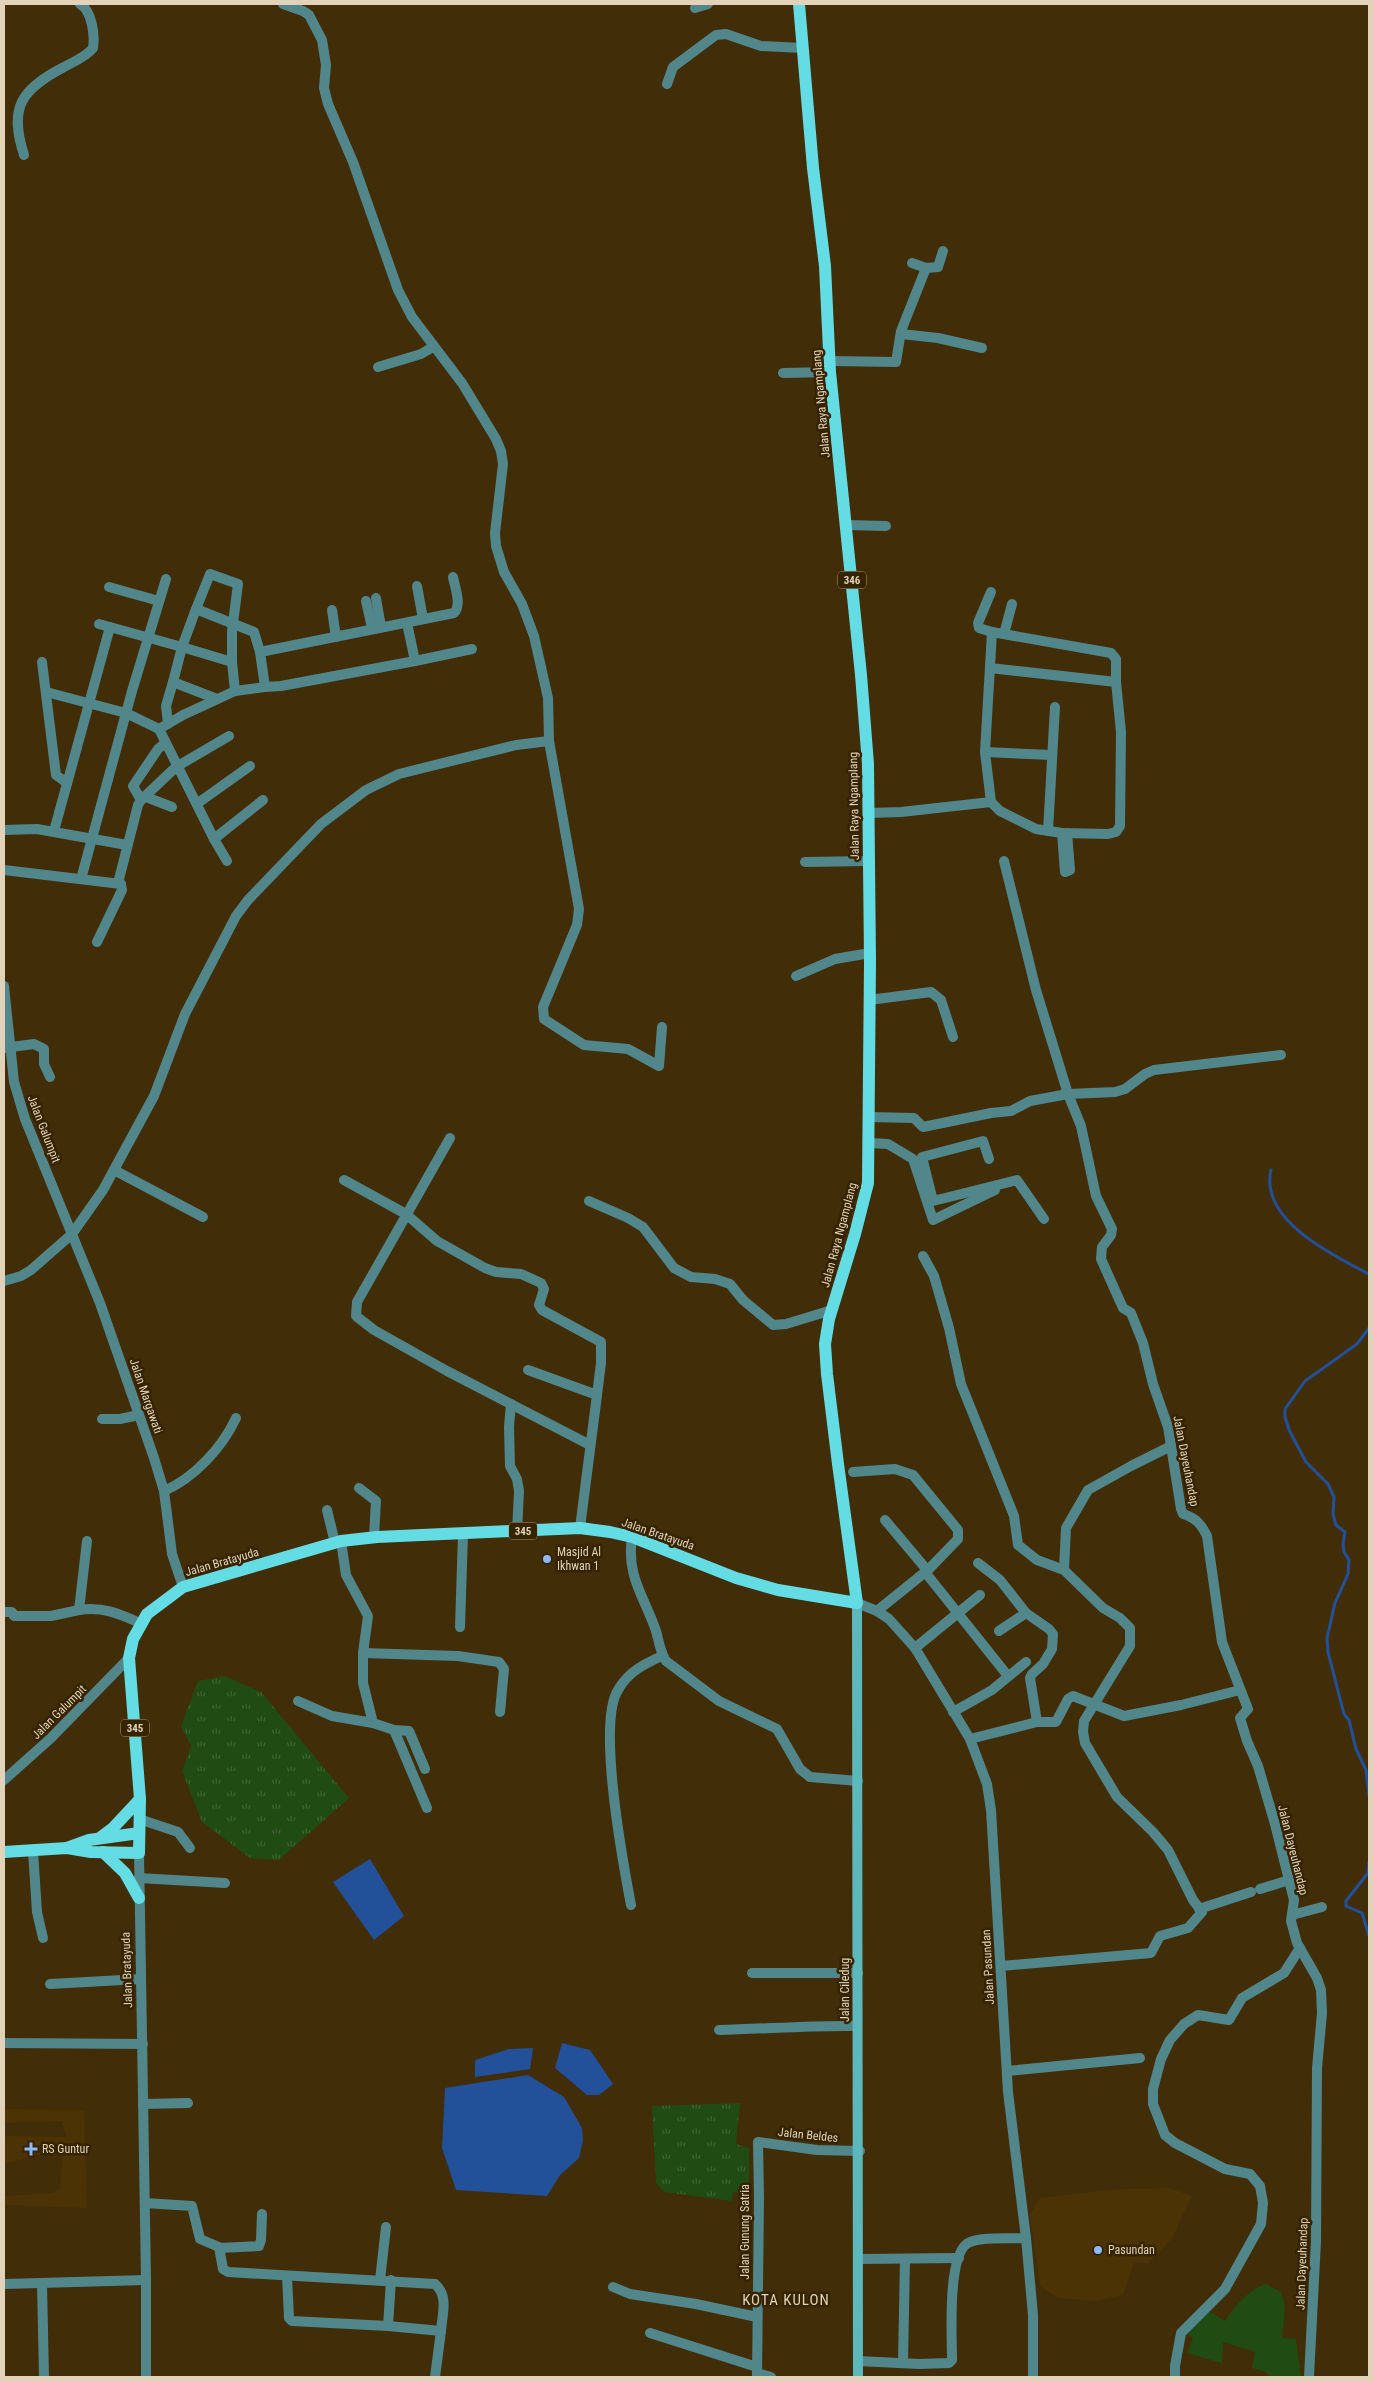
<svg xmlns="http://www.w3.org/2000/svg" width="1373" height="2381" viewBox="0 0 1373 2381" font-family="'Roboto Condensed',sans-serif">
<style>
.built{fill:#4b3305}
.grass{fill:url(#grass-tufts)}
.park{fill:#204b13}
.water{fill:#235199}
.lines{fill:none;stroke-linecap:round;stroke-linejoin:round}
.stream{stroke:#235199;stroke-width:3}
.minor{stroke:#51878a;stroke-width:10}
.tertiary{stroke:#51878a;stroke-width:10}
.secondary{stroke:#5db8bc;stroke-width:10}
.primary{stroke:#63dde3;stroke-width:12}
.poi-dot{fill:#8eb9fc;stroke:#362300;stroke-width:2}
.labels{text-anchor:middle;stroke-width:5;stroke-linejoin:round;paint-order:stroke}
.shield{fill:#362300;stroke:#ae9e82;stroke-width:1}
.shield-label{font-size:11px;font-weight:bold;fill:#e2d2ba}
.street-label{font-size:12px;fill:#e2d2ba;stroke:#362300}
.poi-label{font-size:12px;fill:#e2d2ba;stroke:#362300;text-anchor:start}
.quarter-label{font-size:15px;letter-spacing:1px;fill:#e2d2ba;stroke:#362300}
</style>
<defs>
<pattern id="grass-tufts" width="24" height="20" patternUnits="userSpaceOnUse" patternTransform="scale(1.25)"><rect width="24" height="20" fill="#204b13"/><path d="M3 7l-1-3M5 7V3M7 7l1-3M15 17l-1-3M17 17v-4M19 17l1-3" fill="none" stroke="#406433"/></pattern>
</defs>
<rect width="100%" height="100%" fill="#412d07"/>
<!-- built -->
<g class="built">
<polygon points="4,2109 84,2110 87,2208 4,2205 4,2196 53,2193 60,2188 63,2149 4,2164 4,2136 67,2137 61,2121 4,2123"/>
<polygon points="1170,2188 1192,2196 1172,2238 1149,2263 1134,2263 1123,2295 1097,2301 1058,2298 1040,2286 1030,2214 1040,2198 1119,2189"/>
</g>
<!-- grass -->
<g class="grass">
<polygon points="225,1676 261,1692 349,1798 279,1860 250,1858 202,1822 182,1771 191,1746 181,1726 198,1681"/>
<polygon points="740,2103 736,2144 749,2148 749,2194 733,2192 732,2201 664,2192 656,2183 652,2106"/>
</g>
<!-- park -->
<path class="park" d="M1266,2284L1281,2292L1285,2307L1282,2338L1296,2339L1301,2377H1270L1266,2372L1252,2368L1255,2352L1223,2342L1222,2363L1187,2353L1193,2338L1184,2332L1206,2309L1225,2321C1234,2306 1250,2289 1266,2284Z"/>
<!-- water -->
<g class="water">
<polygon points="370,1859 404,1916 374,1940 333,1882"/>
<polygon points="562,2043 590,2050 613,2084 599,2095 587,2095 555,2068"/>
<polygon points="533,2048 530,2069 475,2077 475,2060 509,2049"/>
<polygon points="528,2075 564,2097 582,2128 583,2140 579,2158 560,2175 547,2196 456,2190 442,2148 445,2088"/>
</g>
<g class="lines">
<!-- stream -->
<g class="stream">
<path d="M1271,1170C1259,1220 1334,1256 1369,1274"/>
<polyline points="1369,1328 1357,1344 1305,1381 1285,1409 1285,1417 1289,1430 1306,1462 1328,1484 1334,1497 1333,1514 1336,1525 1345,1532 1343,1544 1344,1552 1349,1560 1348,1574 1335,1603 1327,1638 1328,1652 1344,1714 1349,1720 1356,1749 1366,1770 1369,1796"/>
<polyline points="1369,1862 1368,1873 1346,1901 1346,1906 1362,1913 1369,1936"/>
</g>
<!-- minor -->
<g class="minor">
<polyline points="283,4 303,11 309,15 322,40 326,65 324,88 328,104 353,162 398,290 412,317 462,383 496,439 501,451 503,464 495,533 496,546 504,572 522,604 534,636 548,698 549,741 579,909 577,925 543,1007 544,1019 584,1045 628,1049 659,1066 662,1027"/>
<polyline points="695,8 708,4"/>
<polyline points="667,84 673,67 716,35 726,34 761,46 802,48"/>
<path d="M24,155C9,108 20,90 64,67C73,62 86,57 93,48C95,35 92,11 80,4"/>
<polyline points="926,268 938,267 943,251"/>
<polyline points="901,334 938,338 982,348"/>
<polyline points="830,361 896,362 901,331 926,268 912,263"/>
<polyline points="378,367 421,354 433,347"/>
<polyline points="783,373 830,372"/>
<polyline points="847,525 886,526"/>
<polyline points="417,586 423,619"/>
<polyline points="109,587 159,601"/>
<polyline points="991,592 978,623 979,628 992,632"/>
<polyline points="376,598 381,627"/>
<polyline points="366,601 372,628"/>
<polyline points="196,609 210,574 238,584 232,631 232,662 182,647 173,682 217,699"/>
<polyline points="332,610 336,637"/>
<polyline points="99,624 182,647 196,609 254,632 260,652"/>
<polyline points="1004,634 1012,604"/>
<polyline points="415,661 472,649"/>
<polyline points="42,662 56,775 67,783"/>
<polyline points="232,662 235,691"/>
<polyline points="990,668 1116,682 1121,732 1120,826 1116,832 1108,834 1062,833 1036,829 1000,811 991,802 985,752 992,632 1111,653 1116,659 1116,682"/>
<polyline points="265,687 281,686 415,661 407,623"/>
<polyline points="46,692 126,713 159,729 214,839 263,800"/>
<polyline points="168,724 166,706 173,682"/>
<path d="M159,729L183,715L235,691L265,687L260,652L454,613C462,605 455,588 453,577"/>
<polyline points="985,752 1052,755"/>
<polyline points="146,797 172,807"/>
<polyline points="141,800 133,786 158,749 165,743"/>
<polyline points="198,803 250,766"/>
<polyline points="869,813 901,812 991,802"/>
<polyline points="4,830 37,829 127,845"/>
<polyline points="54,831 110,627"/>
<polyline points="1048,831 1055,707"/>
<polyline points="1062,833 1065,872 1070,870 1067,833"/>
<polyline points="214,839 227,861"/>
<path d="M1004,861L1036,990L1068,1094L1081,1126L1096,1196L1112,1229L1111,1235L1102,1247L1101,1259L1123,1308L1131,1313L1143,1343L1153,1384L1168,1427L1181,1509L1183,1514C1196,1518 1201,1524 1207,1536L1222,1642L1248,1709L1240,1718L1247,1741L1258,1766L1275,1824L1294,1900L1291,1921L1297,1943L1317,1978L1321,1990L1322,2013L1317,2068L1316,2241L1309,2377"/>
<polyline points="805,862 869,861"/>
<polyline points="4,870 121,884 122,890 97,942"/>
<polyline points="81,879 132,691 166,579"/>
<polyline points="118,883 138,805 141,800 176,767 229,736"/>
<polyline points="796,976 835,959 870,953"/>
<polyline points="4,986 14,1082 25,1119 100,1303 154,1458 164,1491 172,1554 183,1587"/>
<polyline points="869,1000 931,992 941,1000 953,1037"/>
<polyline points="4,1048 34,1044 44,1049 44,1064 50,1077"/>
<polyline points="869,1117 914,1118 923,1127 991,1113 1011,1111 1030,1101 1068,1094 1115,1092 1125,1089 1145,1074 1154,1070 1281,1055"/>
<polyline points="450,1138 357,1302 356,1316 374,1330 447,1371 590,1445"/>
<polyline points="869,1143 888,1144 913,1159 933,1220 995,1190"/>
<polyline points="989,1159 983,1141 922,1157 933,1201 1017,1180 1044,1219"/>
<polyline points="114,1170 203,1217"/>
<polyline points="344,1180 406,1214 437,1241 485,1268 496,1272 521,1274 541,1283 544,1289 539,1305 542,1310 601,1342 601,1363 597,1395"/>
<polyline points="589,1201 628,1218 643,1227 674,1268 691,1277 715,1279 730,1284 743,1300 773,1325 786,1324 832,1310"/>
<polyline points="923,1256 934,1276 949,1328 961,1384 1014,1516 1018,1545 1037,1560 1064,1570 1103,1608 1120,1618 1130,1628 1130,1646 1084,1721 1083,1732 1085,1743 1117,1797 1153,1832 1168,1850 1193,1900 1202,1912 1188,1928 1160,1936 1151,1953 1001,1966"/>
<polyline points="4,1281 21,1276 31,1270 72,1234 103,1190 154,1096 185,1014 236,916 248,900 321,824 366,790 399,774 516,745 549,741"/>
<polyline points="528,1370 597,1395 580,1528"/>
<polyline points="511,1404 509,1427 510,1466 517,1479 519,1491 517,1532"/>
<polyline points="102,1419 120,1419 139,1415"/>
<polyline points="853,1472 895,1469 913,1475 958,1530 958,1539 929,1569 877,1611"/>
<polyline points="359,1488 376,1501 374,1537"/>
<path d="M164,1491C194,1478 222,1448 236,1418"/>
<polyline points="327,1510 335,1543"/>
<polyline points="885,1520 927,1570"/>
<path d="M632,1537C626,1576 644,1596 656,1631C659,1641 660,1652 666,1661L719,1701L777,1729L800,1769L810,1777L858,1781"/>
<path d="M87,1541L79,1610C102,1606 120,1614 140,1623"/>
<polyline points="978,1563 1000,1580 1026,1613 1049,1629 1053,1634 1052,1649 1043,1664 1032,1674 1030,1678 1037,1722"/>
<polyline points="1064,1570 1066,1528 1088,1490 1131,1466 1171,1446"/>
<polyline points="925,1572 1008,1676"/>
<polyline points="4,1612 12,1612 14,1616 51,1616 79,1610"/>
<polyline points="460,1627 463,1534"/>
<polyline points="999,1631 1026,1613"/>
<polyline points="915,1648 980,1595"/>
<polyline points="363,1653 458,1656 499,1662 504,1669 500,1712"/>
<polyline points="298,1701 332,1716 373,1723 363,1683 363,1653 368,1616 346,1575 341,1541"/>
<polyline points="953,1712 992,1690 1026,1662"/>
<polyline points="373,1723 394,1730 427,1808"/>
<polyline points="394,1730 409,1731 425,1769"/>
<polyline points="970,1739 1037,1722 1056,1722 1068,1699 1073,1696 1124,1716 1181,1705 1240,1690"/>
<polyline points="4,1780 51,1738 129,1658"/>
<polyline points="139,1819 178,1832 190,1848"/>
<polyline points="33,1851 37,1912 43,1938"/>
<polyline points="139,1878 225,1883"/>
<polyline points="1260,1889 1289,1880"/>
<path d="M631,1905C623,1863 597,1723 618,1690C628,1672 644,1664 662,1656"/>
<polyline points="1199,1909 1251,1892"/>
<polyline points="1292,1915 1322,1907"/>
<polyline points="752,1973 858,1973"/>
<polyline points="50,1984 141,1979"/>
<path d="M719,2030C766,2029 811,2025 857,2026"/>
<polyline points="4,2043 143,2044"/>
<polyline points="1007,2071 1140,2058"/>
<polyline points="143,2104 188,2103"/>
<path d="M145,2203L192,2206L200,2239L219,2247L223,2269L228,2272L435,2284C449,2296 442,2315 441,2331"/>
<polyline points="219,2248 259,2246 261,2240 262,2214"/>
<polyline points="859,2259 959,2258"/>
<polyline points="287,2276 289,2318 292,2321 388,2326 391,2280"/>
<polyline points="380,2280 386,2227"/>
<polyline points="4,2284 146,2280"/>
<polyline points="42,2284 44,2377"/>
<polyline points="613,2287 630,2294 696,2304 757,2317"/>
<polyline points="388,2326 441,2331 435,2377"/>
<polyline points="650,2333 757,2367"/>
<path d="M858,2361L919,2364L949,2363L952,2360C952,2337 947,2255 968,2243C980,2236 1011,2239 1026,2238"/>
<polyline points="903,2363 905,2259"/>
<polyline points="757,2373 771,2377"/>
<polyline points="757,2377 759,2198 758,2142 817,2150 860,2151"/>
<polyline points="1175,2377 1175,2366 1181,2333 1225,2289 1261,2224 1263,2203 1260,2186 1250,2174 1225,2169 1175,2143 1165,2135 1153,2104 1153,2089 1161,2059 1170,2040 1184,2024 1198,2015 1229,2020 1242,1998 1284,1973 1300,1948"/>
</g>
<!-- tertiary -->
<g class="tertiary">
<polyline points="857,1603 877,1611 889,1619 915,1648 970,1739 987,1784 991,1810 1008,2092 1026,2238 1033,2315 1033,2377"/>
<polyline points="139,1853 146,2280 146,2377"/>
</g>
<!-- secondary -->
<polyline class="secondary" points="857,1603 858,2377"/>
<!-- primary -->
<g class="primary">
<polyline points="101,1837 113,1828 140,1799"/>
<polyline points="67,1848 89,1840 139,1833"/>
<polyline points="4,1852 67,1848 91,1852 139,1853 140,1799 129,1658 133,1639 147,1614 183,1587 341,1541 377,1537 580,1528 610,1532 632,1537 736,1578 778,1590 857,1603 838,1464 827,1374 825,1344 829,1319 855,1234 868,1183 870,962 868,764 861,675 830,372 825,266 813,168 799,4"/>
<polyline points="103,1852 125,1873 139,1898"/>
</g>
</g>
<!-- markers -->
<g class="poi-dot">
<circle cx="547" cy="1559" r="5"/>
<path d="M28.5 2141.5h5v5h5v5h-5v5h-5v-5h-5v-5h5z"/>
<circle cx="1098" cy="2250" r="5"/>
</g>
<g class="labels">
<!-- shield labels -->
<g class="shield">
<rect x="838" y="571.5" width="28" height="17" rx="4"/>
<rect x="509" y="1522.5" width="28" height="17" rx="4"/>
<rect x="121" y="1719.5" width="28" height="17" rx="4"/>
</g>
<g class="shield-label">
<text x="852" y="584">346</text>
<text x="523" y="1535">345</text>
<text x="135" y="1732">345</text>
</g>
<!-- street labels -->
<g class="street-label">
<text transform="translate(821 404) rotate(-95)" y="4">Jalan Raya Ngamplang</text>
<text transform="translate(854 806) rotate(-91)" y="4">Jalan Raya Ngamplang</text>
<text transform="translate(44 1129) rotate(69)" y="4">Jalan Galumpit</text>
<text transform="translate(839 1235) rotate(-75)" y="4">Jalan Raya Ngamplang</text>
<text transform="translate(146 1396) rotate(71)" y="4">Jalan Margawati</text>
<text transform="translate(1186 1461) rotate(79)" y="4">Jalan Dayeuhandap</text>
<text transform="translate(658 1534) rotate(19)" y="4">Jalan Bratayuda</text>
<text transform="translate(222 1562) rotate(-16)" y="4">Jalan Bratayuda</text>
<text transform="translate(59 1712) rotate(-45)" y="4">Jalan Galumpit</text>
<text transform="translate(1293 1850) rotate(76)" y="4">Jalan Dayeuhandap</text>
<text transform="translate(988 1967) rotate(-93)" y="4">Jalan Pasundan</text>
<text transform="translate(127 1970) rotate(-92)" y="4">Jalan Bratayuda</text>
<text transform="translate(845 1990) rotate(-90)" y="4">Jalan Ciledug</text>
<text transform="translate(808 2135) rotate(6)" y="4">Jalan Beldes</text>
<text transform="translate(745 2232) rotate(-90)" y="4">Jalan Gunung Satria</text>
<text transform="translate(1302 2264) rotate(-88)" y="4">Jalan Dayeuhandap</text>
</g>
<!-- poi labels -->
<g class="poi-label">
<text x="557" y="1556">Masjid Al<tspan x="557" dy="14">Ikhwan 1</tspan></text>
<text x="42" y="2153">RS Guntur</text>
<text x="1108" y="2254">Pasundan</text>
</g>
<!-- quarter labels -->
<g class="quarter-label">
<text x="786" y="2305">KOTA KULON</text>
</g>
</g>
<!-- border -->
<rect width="1373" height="2381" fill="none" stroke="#e2d2ba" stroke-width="10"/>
</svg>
